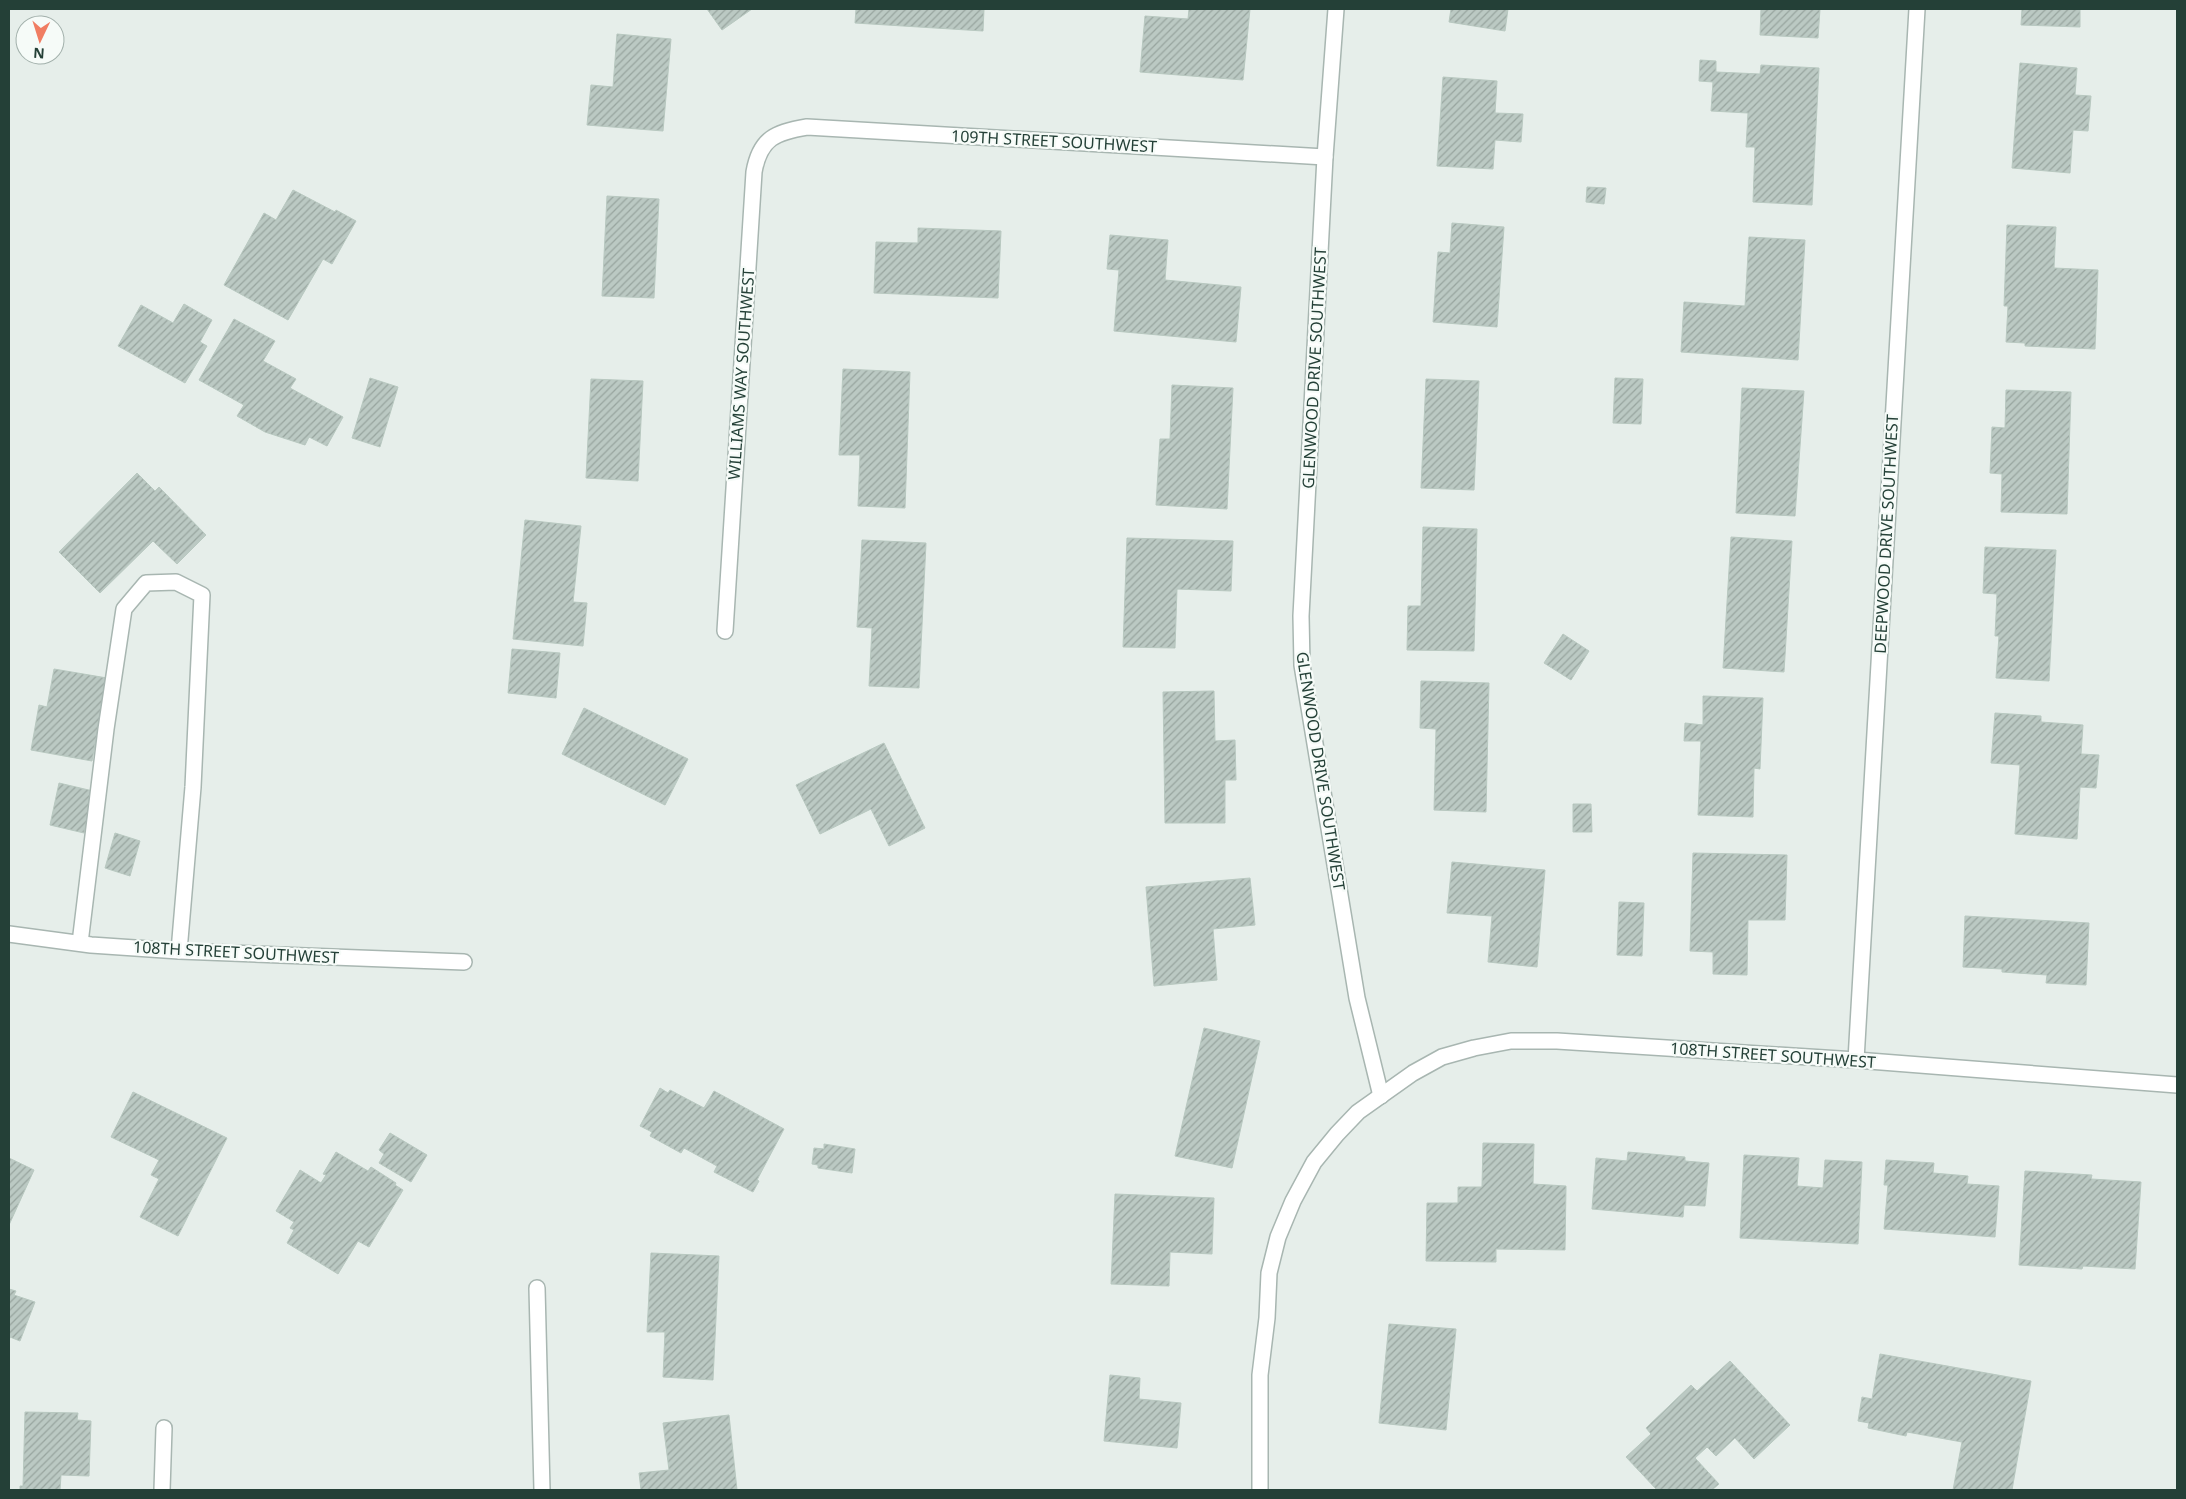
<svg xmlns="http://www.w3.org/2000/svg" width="2186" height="1499" viewBox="0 0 2186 1499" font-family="'Noto Sans',sans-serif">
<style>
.building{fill:url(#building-hatch);stroke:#b8c8c0}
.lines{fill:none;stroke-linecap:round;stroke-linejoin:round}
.minor-casing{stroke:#a8b6b1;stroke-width:18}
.minor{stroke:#fff;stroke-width:15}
.labels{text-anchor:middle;stroke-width:4.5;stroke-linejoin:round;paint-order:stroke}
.street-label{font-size:16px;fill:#244037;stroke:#f6fbf8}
</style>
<defs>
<pattern id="building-hatch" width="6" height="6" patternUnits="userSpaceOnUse" patternTransform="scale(1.25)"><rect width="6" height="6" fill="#bbc9c3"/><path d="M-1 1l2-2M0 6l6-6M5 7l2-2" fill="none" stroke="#98a59f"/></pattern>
</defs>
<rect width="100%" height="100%" fill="#e6eeea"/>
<!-- building -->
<g class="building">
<polygon points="707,9 752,9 722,30"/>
<polygon points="856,9 984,9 983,31 855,23"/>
<polygon points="1189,9 1250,9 1243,80 1140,72 1145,16 1188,19"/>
<polygon points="1451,9 1508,9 1505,31 1449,22"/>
<polygon points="1761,9 1820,9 1818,38 1760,35"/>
<polygon points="2022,9 2080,9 2080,27 2021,25"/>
<polygon points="617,34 671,39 663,131 587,125 591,85 613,87"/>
<polygon points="1700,60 1716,61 1716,72 1760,74 1761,65 1819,68 1812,205 1753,202 1755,147 1746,147 1748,113 1711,111 1713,82 1699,81"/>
<polygon points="2020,63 2077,68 2075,95 2091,96 2088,131 2073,130 2070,173 2012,168"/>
<polygon points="1443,77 1497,81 1495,113 1523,114 1521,142 1495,140 1493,169 1437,166"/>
<polygon points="1587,187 1606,188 1604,204 1586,202"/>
<polygon points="293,190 335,212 336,210 356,221 332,264 323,259 288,320 224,285 264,213 276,220"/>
<polygon points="607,196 659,199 654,298 602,296"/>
<polygon points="1452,223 1504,227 1497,327 1433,322 1438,252 1450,253"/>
<polygon points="2007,225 2056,227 2054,268 2098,270 2095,349 2025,346 2025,343 2006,342 2008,306 2004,306"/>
<polygon points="918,228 1001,231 998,298 874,293 876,242 918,243"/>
<polygon points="1110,235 1168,240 1165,280 1241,287 1236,342 1114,331 1119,270 1107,269"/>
<polygon points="1749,237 1805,240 1798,360 1681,352 1684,302 1745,306"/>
<polygon points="184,304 212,320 200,342 207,346 185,383 118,346 141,305 173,323"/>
<polygon points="234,319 275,341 263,361 296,379 290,388 343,417 327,446 309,437 305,445 265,432 237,416 244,405 199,380"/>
<polygon points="843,369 910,372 905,508 858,506 860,455 839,455"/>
<polygon points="370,378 398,387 380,447 352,438"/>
<polygon points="1615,378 1643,379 1641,424 1613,423"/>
<polygon points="591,379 643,381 638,481 586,478"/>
<polygon points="1426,379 1479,381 1474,490 1421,488"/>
<polygon points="1172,385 1233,388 1227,509 1156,505 1160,439 1170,439"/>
<polygon points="1742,388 1804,391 1795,516 1736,513"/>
<polygon points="2006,390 2071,392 2067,514 2001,512 2002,474 1990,473 1992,427 2005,428"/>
<polygon points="137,473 155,491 159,487 206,535 177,564 153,541 100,593 59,552"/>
<polygon points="525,520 581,526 573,602 587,603 583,646 513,639"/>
<polygon points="1423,527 1477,529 1474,651 1407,650 1408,606 1421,606"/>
<polygon points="1731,537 1792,541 1784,672 1723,668"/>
<polygon points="1127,538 1233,541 1231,591 1177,589 1175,648 1123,647"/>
<polygon points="862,540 926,543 919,688 869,686 872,628 857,627"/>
<polygon points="1985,547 2056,550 2049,681 1996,678 1999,636 1995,636 1997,594 1983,593"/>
<polygon points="1563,634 1589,651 1571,680 1544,663"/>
<polygon points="512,649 560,653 556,698 508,693"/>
<polygon points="54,669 107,678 92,761 31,750 39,705 47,707"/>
<polygon points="1421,681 1489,683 1486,812 1434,810 1436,729 1420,728"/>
<polygon points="1214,691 1215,741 1235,740 1236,780 1225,780 1225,823 1165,823 1163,692"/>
<polygon points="1703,696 1763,698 1760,769 1754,768 1753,817 1698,815 1701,741 1684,741 1685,723 1703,725"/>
<polygon points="584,708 688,759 665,805 562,754"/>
<polygon points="1995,713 2041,716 2041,722 2083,725 2081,754 2099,755 2096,788 2080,787 2077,839 2015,834 2020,765 1991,763"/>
<polygon points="884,743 925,828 889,846 871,809 820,834 796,785"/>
<polygon points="59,783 93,791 84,833 50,825"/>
<polygon points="1573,804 1591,804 1592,832 1573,832"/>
<polygon points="115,833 140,841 130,876 105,868"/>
<polygon points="1693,853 1787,855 1785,920 1748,920 1747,975 1713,974 1713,952 1690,951"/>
<polygon points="1452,862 1545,870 1537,967 1488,962 1492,916 1447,913"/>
<polygon points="1250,878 1255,925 1213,929 1217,980 1154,986 1146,887"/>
<polygon points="1619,902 1644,903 1642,956 1617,955"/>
<polygon points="1965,916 2089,923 2086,985 2046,983 2047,975 2002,972 2002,969 1963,967"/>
<polygon points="1204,1028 1260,1041 1232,1168 1175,1156"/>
<polygon points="660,1088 668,1093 670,1090 704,1108 714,1091 784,1129 757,1180 759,1181 753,1192 714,1172 717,1166 684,1148 681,1153 650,1136 652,1132 640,1126"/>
<polygon points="133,1092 227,1138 178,1236 140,1217 159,1179 151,1175 159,1160 111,1137"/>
<polygon points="390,1133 427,1155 411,1182 379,1163 384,1154 379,1150"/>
<polygon points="1483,1143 1534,1144 1533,1184 1566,1186 1565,1250 1496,1249 1496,1262 1426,1261 1427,1203 1458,1203 1458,1187 1482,1187"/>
<polygon points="824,1144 855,1149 852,1173 818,1168 818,1165 812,1164 814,1148 824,1149"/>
<polygon points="336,1152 368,1171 371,1167 396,1183 395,1185 403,1190 369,1247 358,1241 338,1274 287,1243 294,1230 290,1228 294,1222 276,1211 300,1170 321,1183 326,1175 323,1174"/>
<polygon points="1628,1152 1685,1157 1685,1161 1709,1163 1705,1206 1684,1205 1683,1217 1592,1209 1596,1158 1627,1161"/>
<polygon points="1744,1155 1799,1158 1797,1186 1823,1188 1825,1160 1862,1162 1858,1244 1740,1238"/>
<polygon points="9,1158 34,1170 9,1225"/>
<polygon points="1886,1160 1934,1163 1933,1173 1968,1176 1967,1184 1999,1186 1995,1237 1884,1229 1888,1185 1884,1185"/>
<polygon points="2025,1171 2092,1175 2091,1179 2141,1182 2135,1269 2083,1266 2082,1269 2019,1265"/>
<polygon points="1115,1194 1214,1198 1212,1254 1170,1252 1169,1286 1111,1284"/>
<polygon points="651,1253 719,1256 713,1380 663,1377 665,1332 647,1332"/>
<polygon points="9,1289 16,1291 14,1295 35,1302 20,1341 10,1337 9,1341"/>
<polygon points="1389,1324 1456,1329 1446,1430 1379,1423"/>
<polygon points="1880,1354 2031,1381 2012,1490 1953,1490 1962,1442 1907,1432 1906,1436 1868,1428 1869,1423 1858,1421 1862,1397 1872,1399"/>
<polygon points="1730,1361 1790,1425 1754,1459 1735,1438 1716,1456 1707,1447 1695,1458 1719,1484 1712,1490 1657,1490 1626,1457 1651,1434 1646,1428 1691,1385 1697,1391"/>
<polygon points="1110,1375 1140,1378 1139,1399 1181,1403 1177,1448 1104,1441"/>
<polygon points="25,1412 78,1413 77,1420 91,1421 89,1476 61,1475 60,1490 20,1490 20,1486 23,1486"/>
<polygon points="729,1415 737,1490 641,1490 639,1473 669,1470 663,1423"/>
</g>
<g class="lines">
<!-- minor casing -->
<g class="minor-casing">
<g id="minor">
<polyline points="1336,9 1325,157 1301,616 1302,665 1357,998 1381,1096"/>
<path d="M725,631L754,172C760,138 776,132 807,127L1325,157"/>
<polyline points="9,934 91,945 179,951 464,962"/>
<polyline points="80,943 106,729 124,609 146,583 176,582 202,595 193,787 179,951"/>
<polyline points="1856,1060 1917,9"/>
<polyline points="537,1288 542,1490"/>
<polyline points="162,1490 164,1428"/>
<polyline points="1260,1490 1260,1375 1267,1318 1269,1273 1278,1237 1293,1201 1314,1162 1337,1134 1358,1112 1413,1073 1442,1057 1474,1048 1511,1041 1557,1041 1856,1060 2177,1085"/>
</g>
</g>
<!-- minor -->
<use href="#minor" class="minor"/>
</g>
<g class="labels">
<!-- street labels -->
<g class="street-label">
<text transform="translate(1054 141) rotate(3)" y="6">109TH STREET SOUTHWEST</text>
<text transform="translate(1314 368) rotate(-87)" y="6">GLENWOOD DRIVE SOUTHWEST</text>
<text transform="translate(741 374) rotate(-86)" y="6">WILLIAMS WAY SOUTHWEST</text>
<text transform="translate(1886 534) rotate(-87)" y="6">DEEPWOOD DRIVE SOUTHWEST</text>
<text transform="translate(1321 771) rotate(81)" y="6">GLENWOOD DRIVE SOUTHWEST</text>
<text transform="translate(236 952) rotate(3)" y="6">108TH STREET SOUTHWEST</text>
<text transform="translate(1773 1055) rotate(4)" y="6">108TH STREET SOUTHWEST</text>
</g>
</g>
<!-- border -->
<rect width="2186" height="1499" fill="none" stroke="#244037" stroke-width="20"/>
<!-- north arrow -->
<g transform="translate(40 40) rotate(184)"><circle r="24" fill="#f6fbf8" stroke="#a2b0ab"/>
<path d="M0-4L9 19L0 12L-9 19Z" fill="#f07d62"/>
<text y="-8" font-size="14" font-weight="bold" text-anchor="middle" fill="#244037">N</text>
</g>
</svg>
